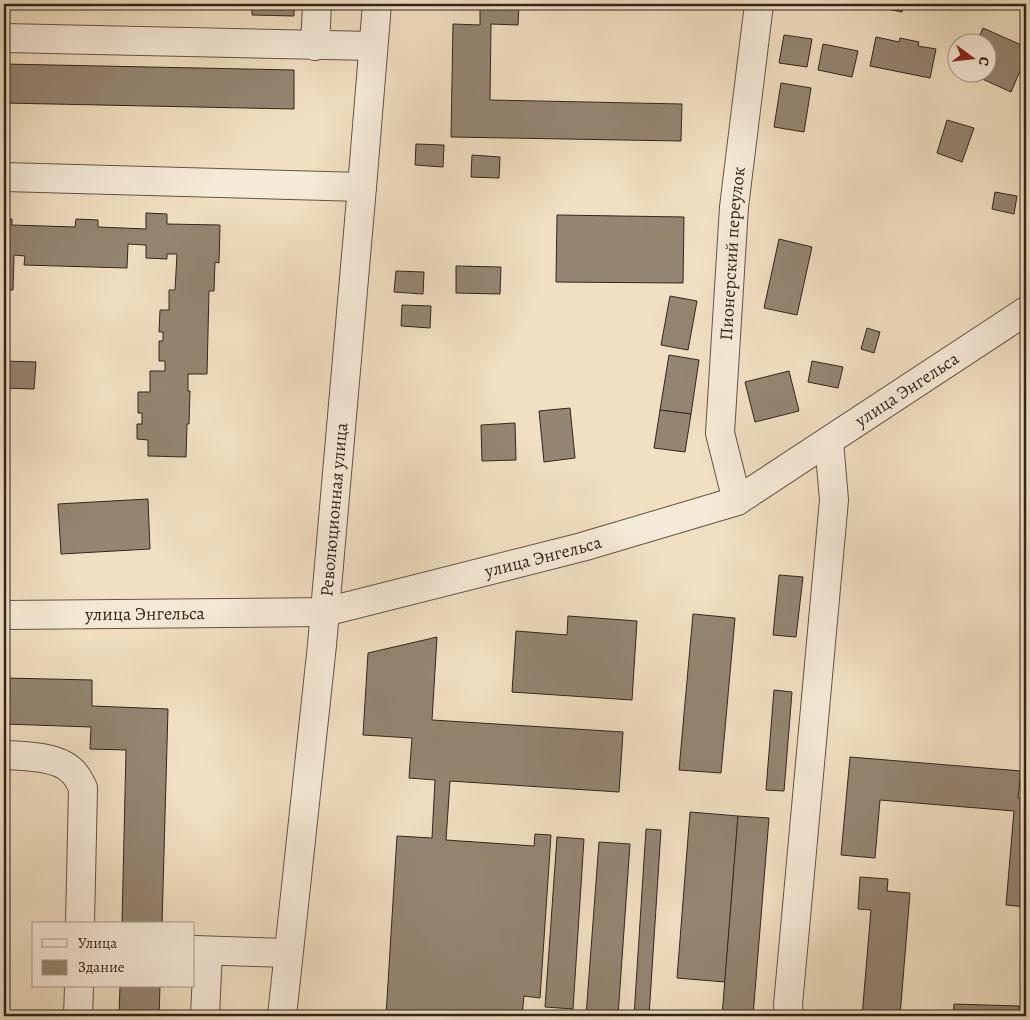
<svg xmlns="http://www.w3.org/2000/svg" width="1030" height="1020" viewBox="0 0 1030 1020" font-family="Alegreya,serif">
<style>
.building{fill:#948672;stroke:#31251d}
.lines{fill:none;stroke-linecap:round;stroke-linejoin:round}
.minor-casing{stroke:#615446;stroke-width:30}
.minor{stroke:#f5ead7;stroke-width:28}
.labels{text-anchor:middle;stroke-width:4;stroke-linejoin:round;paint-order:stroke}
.street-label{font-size:18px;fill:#31251d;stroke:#f5ead7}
</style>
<rect width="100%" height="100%" fill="#f0dfc1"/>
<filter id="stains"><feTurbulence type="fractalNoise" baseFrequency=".004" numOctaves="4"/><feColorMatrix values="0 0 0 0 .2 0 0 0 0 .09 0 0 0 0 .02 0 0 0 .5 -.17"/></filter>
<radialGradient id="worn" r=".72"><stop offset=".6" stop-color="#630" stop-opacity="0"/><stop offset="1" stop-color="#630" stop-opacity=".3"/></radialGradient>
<!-- building -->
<g class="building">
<polygon points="252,4 294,4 294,16 252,15"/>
<polygon points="480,4 519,4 518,25 491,24 490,100 682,104 681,141 451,137 453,24 480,25"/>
<polygon points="790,4 822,4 822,8"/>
<polygon points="864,4 904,4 902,12"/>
<polygon points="983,28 1026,47 1026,57 1011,92 967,72 988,72 988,42 977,42"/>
<polygon points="784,35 812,39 807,67 779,63"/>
<polygon points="876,37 899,42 900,38 919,42 918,46 936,49 930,78 870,66"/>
<polygon points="823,44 858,51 852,77 818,70"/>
<polygon points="4,64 294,70 294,109 4,103"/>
<polygon points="781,83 811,88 804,132 774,127"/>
<polygon points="947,120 974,128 962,162 937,153"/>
<polygon points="416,144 444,145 443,167 415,165"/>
<polygon points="472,155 500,157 499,178 471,177"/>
<polygon points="995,192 1017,196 1014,214 992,209"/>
<polygon points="146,213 167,214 167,224 220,225 219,263 215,262 214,291 209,291 207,374 188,374 188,391 190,391 189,424 187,424 186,457 148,456 148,440 137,439 137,424 142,424 142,413 138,413 138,392 150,392 150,371 165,371 165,361 159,361 159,341 163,341 163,332 159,332 160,310 169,310 169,290 175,290 177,254 167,254 167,259 146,258 146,245 128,244 127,268 24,265 25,256 14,255 13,290 4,290 4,219 12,219 12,225 75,227 76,219 98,220 98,227 146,229"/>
<polygon points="557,215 684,217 683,283 556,282"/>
<polygon points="779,239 812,247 797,315 764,308"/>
<polygon points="456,266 501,267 500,294 456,293"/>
<polygon points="396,271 424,272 423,294 394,292"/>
<polygon points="670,296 697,301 688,350 661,345"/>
<polygon points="402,305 431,306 430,328 401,326"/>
<polygon points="867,328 880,332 874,353 861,349"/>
<polygon points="669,355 699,360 691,414 660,410"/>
<polygon points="4,361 36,362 34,389 4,388"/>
<polygon points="812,361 843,367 838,388 808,382"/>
<polygon points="789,371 799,411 755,422 745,382"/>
<polygon points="570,408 575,458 544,462 539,411"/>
<polygon points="660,410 691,414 685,452 654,448"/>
<polygon points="515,423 516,460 482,461 481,425"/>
<polygon points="148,499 150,549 61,554 58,504"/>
<polygon points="779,575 803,577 796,637 773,635"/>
<polygon points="693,614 735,618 721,773 679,770"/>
<polygon points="568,616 637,621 632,700 512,692 516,631 567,635"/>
<polygon points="437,637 432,720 623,732 619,792 450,781 446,840 534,846 535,834 551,835 540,998 524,996 522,1016 470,1014 470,1016 386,1016 397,836 432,838 435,780 409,778 412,738 363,735 368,653"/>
<polygon points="4,658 7,658 6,678 92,680 92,706 168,709 162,924 122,924 126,750 90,749 91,727 4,724"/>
<polygon points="774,690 792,692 784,791 766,790"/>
<polygon points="850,757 1021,771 1018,798 1026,799 1026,907 1006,905 1014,811 880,800 875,858 841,855"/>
<polygon points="690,812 738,816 725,982 677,978"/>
<polygon points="738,816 769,818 753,1016 722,1016"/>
<polygon points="646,829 661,830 649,1016 634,1016"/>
<polygon points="557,837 584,839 573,1009 545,1007"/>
<polygon points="599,842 630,844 618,1016 586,1016"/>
<polygon points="860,877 888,879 887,891 910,893 900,1016 862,1016 871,910 858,909"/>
<polygon points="120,986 160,986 159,1016 119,1016"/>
<polygon points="954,1004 1019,1006 1019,1016 953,1016"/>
</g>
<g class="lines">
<!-- minor casing -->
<g class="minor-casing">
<g id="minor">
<polyline points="4,38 373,46"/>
<polyline points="315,46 317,4"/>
<polyline points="4,177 362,187"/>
<path id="s1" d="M737,501L720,433L734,207L759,4"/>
<path id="s2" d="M4,615L325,612L582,547L737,501L1026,311"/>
<path d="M4,755C24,756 57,756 72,771C77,775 80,782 83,788L80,924"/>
<polyline points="194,950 288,953"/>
<polyline points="78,1016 79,986"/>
<polyline points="205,1016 208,951"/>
<path id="s3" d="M282,1016L322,645L362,187L377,4"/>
<polyline points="789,1016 788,1005 834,500 829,442"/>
</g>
</g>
<!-- minor -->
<use href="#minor" class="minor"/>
</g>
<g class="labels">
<!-- street labels -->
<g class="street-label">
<text dy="6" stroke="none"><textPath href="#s1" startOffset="250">Пионерский переулок</textPath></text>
<text dy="6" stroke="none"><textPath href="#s2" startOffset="951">улица Энгельса</textPath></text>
<text dy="6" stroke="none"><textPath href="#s3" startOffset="509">Революционная улица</textPath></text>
<text dy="6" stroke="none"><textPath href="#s2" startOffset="546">улица Энгельса</textPath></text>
<text dy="6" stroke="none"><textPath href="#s2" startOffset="141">улица Энгельса</textPath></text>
</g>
</g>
<!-- margin -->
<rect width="1030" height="1020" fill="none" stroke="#f0dfc1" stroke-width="20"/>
<rect x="5" y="5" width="1020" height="1010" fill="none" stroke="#31251d" stroke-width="2.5"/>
<rect x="10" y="10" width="1010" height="1000" fill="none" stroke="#31251d"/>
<!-- legend -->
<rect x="32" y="922" width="162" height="65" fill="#f5ead7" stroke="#a79b8d"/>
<rect x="42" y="939" width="25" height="8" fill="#f5ead7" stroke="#a79b8d"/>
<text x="78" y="948" font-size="15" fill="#31251d">Улица</text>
<rect x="42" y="960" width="25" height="15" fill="#948672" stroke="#a79b8d"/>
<text x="78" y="972" font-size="15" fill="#31251d">Здание</text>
<!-- north arrow -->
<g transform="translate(972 58) rotate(105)"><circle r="24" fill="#f5ead7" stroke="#a79b8d"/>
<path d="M0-4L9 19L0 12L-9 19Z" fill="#8f2418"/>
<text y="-8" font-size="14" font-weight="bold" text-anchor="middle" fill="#31251d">С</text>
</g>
<rect width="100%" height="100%" filter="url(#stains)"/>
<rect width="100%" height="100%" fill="url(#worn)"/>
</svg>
